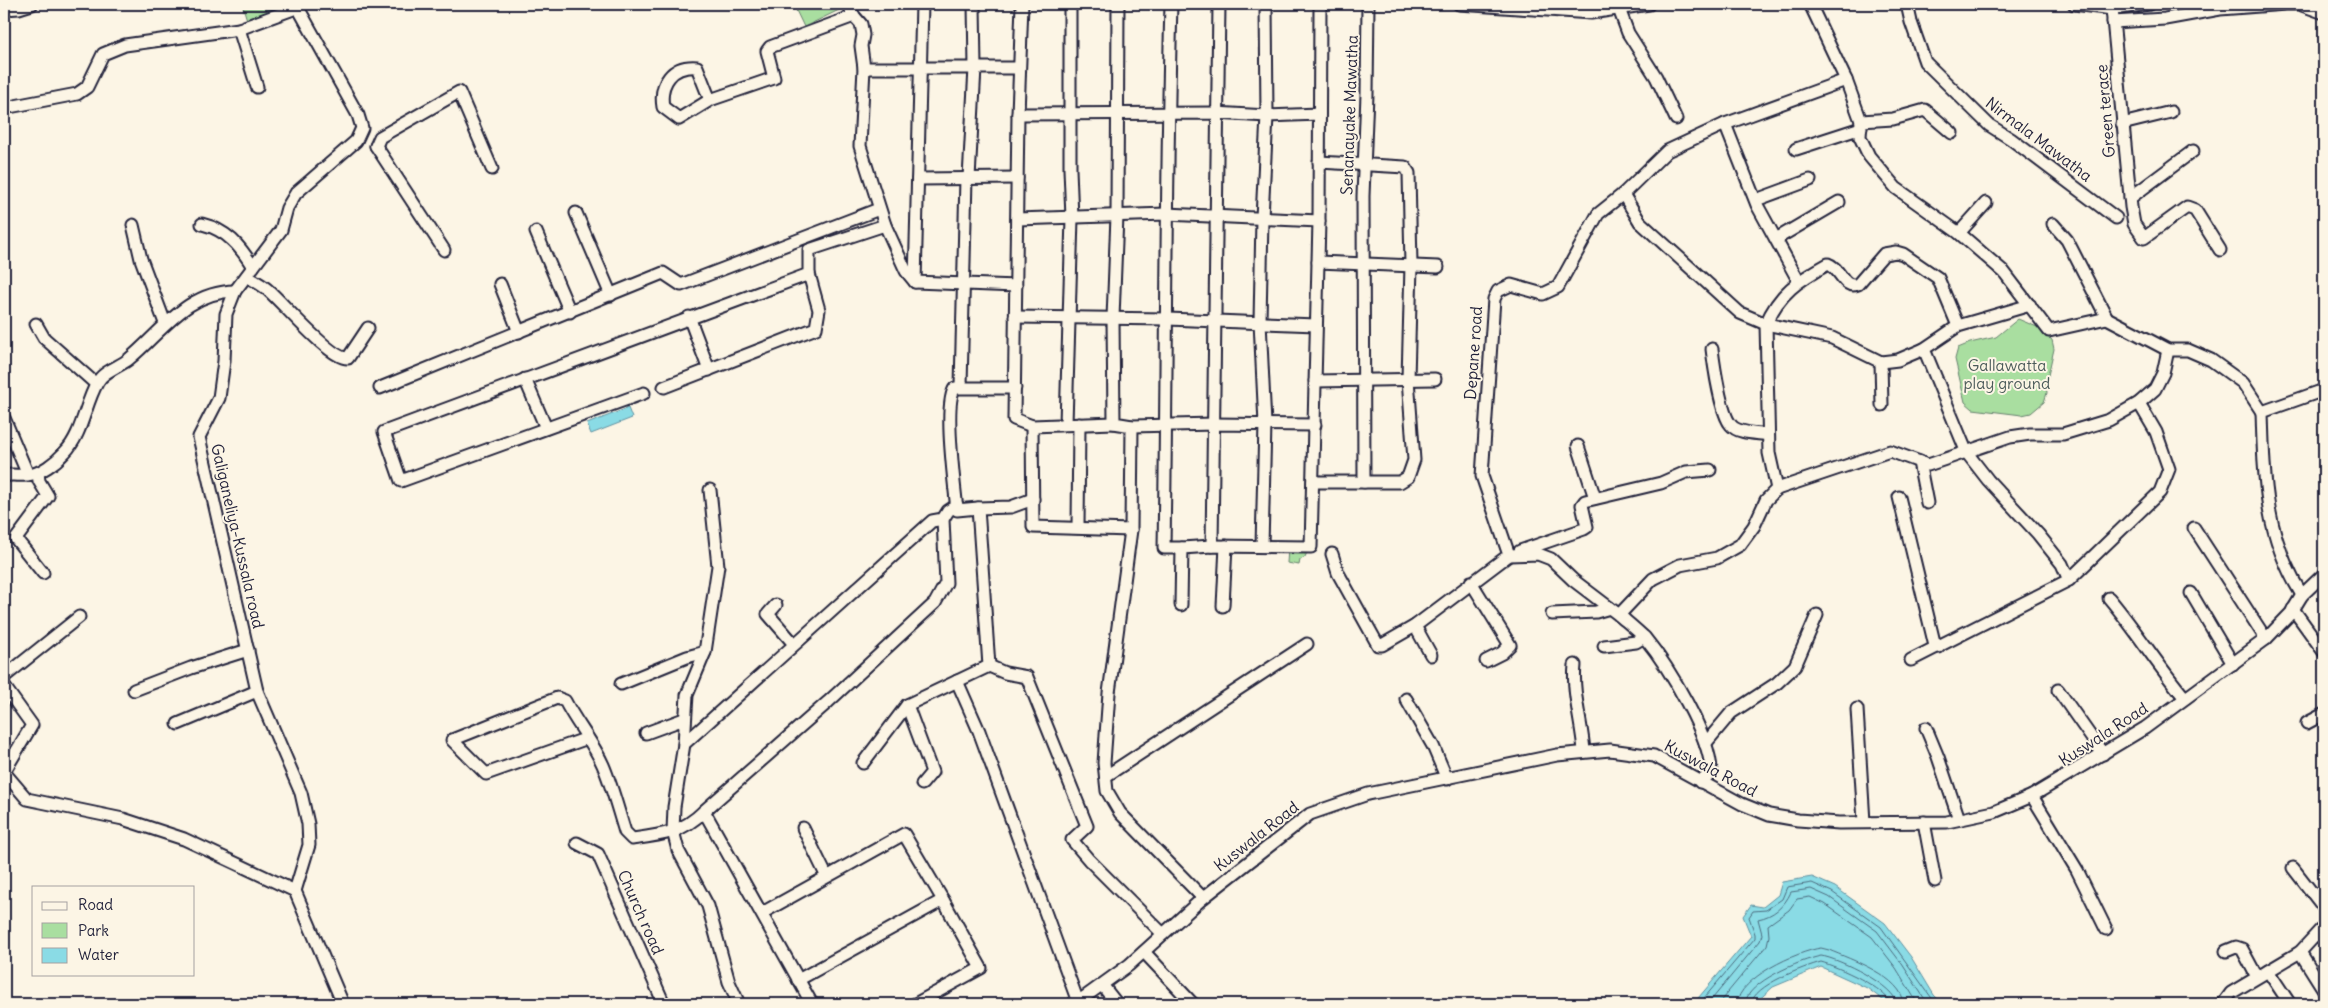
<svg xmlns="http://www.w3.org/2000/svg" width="2328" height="1008" viewBox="0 0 2328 1008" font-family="Delius,sans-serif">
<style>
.green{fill:#a9dea0;stroke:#66806e}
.water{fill:#8adbe5;stroke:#6091a1}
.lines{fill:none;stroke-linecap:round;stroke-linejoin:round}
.shore{stroke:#4c6c7f;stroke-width:1}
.minor-casing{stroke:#22223b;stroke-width:15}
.minor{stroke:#fcf5e5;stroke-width:11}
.labels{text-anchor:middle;stroke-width:4;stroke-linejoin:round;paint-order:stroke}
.street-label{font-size:16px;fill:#22223b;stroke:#fcf5e5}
.park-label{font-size:16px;fill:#4a5a59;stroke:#fcf5e5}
</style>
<rect width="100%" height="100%" fill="#fcf5e5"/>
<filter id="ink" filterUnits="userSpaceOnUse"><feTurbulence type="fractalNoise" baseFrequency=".02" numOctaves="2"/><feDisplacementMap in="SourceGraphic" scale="10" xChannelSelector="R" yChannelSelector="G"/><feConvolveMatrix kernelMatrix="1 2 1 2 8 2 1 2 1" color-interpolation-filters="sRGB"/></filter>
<g filter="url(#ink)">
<!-- green -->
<g class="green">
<polygon points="242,4 292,4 248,23"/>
<polygon points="793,4 836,4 839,10 804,27"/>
<polygon points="2018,319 2037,327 2052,340 2054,349 2046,384 2047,393 2044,402 2031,413 2022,415 1973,409 1965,402 1955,359 1958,348 1970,343 1996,337"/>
<polygon points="1288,548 1309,548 1305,557 1300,560 1299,565 1287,563"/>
</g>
<!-- water -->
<g class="water">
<polygon points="628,408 632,418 591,434 587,424"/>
<polygon points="1812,877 1835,887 1885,923 1911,957 1934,995 1943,1004 1888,1004 1867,988 1821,967 1773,987 1754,1004 1693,1004 1751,936 1743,916 1751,905 1763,907 1778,895 1782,882"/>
</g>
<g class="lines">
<!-- shore -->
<g class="shore">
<polyline points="1699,1004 1755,938 1755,934 1749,917 1753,911 1766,910 1782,899 1787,887 1812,883 1832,892 1881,927 1936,1004"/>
<path d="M1708,1004L1760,941L1762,934L1758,919C1773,916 1784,907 1791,892L1811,889L1829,897L1877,931L1902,964L1928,1004"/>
<polyline points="1718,1004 1767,945 1769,936 1768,925 1789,910 1797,899 1810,897 1825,904 1872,937 1896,968 1918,1004"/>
<path d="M1737,1004C1738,978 1798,951 1821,948L1829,950C1850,959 1903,977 1904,1004"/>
<path d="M1745,1004C1746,982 1801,960 1821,956C1838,958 1896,986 1897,1004"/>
<path d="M1751,1004C1753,985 1804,967 1821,962C1836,966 1889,989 1890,1004"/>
</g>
<!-- minor casing -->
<g class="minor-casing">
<g id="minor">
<polyline points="296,4 358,115 362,128 356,141 296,193 287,208 281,230 235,291 226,314 224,361 219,398 199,437 257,691 301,793 308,824 309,845 295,891 343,1004"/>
<polyline points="848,4 854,16 861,24 863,35 861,46 864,68 860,146 885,225 906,271 915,282"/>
<polyline points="922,4 915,282 1016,286"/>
<polyline points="1022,4 1018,114 1014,419 1032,426 1114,423"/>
<polyline points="1118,4 1117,216 1113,318 1114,423 1132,426 1214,424 1315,425"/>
<path d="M1171,4C1166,185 1167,367 1164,548H1182L1181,605"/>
<polyline points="1459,4 1591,13 1649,4"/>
<polyline points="1810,4 1846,80 1861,121 1860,137 1869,156 1896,188 1959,233 2004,272 2049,331 2107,318 2168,350 2188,350 2211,360 2243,383 2262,412"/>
<polyline points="1907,4 1911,22 1925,62 1989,125 2011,139 2116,218"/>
<polyline points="2074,4 2112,9 2149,4"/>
<polyline points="4,9 19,8 32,4"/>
<polyline points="1619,9 1628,33 1656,77 1676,119"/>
<polyline points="2112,9 2131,207 2134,224 2144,238 2187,207 2195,210 2220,250"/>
<polyline points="2113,22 2165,19 2220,9 2286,4 2299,4 2324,13"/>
<polyline points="239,29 257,87"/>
<polyline points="864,68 1019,68"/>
<path d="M710,100L697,67C672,65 659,83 663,107L679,119L710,100L774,78L767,51L770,47L854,16"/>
<polyline points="4,108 77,94 87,87 103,54 125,45 239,29 296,8"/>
<polyline points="1018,114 1215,113 1267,116 1319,114"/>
<polyline points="1861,121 1893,119 1925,110 1952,133"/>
<polyline points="1725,124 1757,205 1798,280"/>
<polyline points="2122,124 2171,112"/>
<polyline points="376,146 380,137 459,92 492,169"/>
<polyline points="376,146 444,250"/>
<polyline points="1796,149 1861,128"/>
<polyline points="1319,162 1405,167 1409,173 1411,265 1408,379 1414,460 1408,477 1400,482 1364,482"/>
<polyline points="969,178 975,68 974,4"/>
<polyline points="918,179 1017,178"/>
<polyline points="1623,194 1640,222 1740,313 1766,324 1832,338 1881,362 1898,360 1924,349"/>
<polyline points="2130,198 2193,151"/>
<polyline points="1756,200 1810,180"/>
<polyline points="576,213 611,295"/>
<polyline points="1017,219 1166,214 1319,221"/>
<path d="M202,224C227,230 240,246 253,267"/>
<polyline points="2053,224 2067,240 2107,318"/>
<polyline points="133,225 141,259 165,323"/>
<polyline points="536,232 570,312"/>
<polyline points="1959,233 1986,203"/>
<polyline points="1776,239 1839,202"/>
<polyline points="1318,262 1438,267"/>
<path d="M247,276C254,281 263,285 269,291C284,304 331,360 348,358L368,328"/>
<polyline points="500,284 519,332"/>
<polyline points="2030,305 1958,326 1924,349 1967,453 1988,480 2038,534 2062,564 2069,580"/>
<polyline points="689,317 709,370"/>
<polyline points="1015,317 1168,319 1316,325"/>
<polyline points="36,324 44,338 96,384"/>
<path d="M1712,349C1714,365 1721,414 1731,425C1738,434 1758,433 1768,435"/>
<polyline points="1881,362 1882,405"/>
<polyline points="525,379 546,428"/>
<polyline points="1315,381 1435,379"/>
<polyline points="961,386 966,178"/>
<polyline points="664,387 816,328 819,310 809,274"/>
<polyline points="380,388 663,273 681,285 879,209"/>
<polyline points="644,393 401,481 384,432 809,274 809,250 885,225"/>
<polyline points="4,418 28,475"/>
<polyline points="1066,424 1072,218 1070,169 1070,4"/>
<polyline points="1032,426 1033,527 1131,530"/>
<polyline points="1132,426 1131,530 1109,693 1104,763 1107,791 1120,813 1203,898"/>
<polyline points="1578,446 1595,498"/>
<polyline points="1919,462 1927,503"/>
<polyline points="38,473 39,481 48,496 16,539 43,573"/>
<path d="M4,476C11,474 19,476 26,475C40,475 56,462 65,452C82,435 85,404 97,383C103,371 119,367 129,359C163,331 186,292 235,291"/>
<polyline points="1313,482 1364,482 1363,196 1367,94 1368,4"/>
<polyline points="1777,489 1890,451 1928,465 2010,437 2030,434 2063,434 2109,420 2139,403 2155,389 2163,373 2168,350"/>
<polyline points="710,490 718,566 705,652 687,695 684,744 674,807 673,831 678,850 708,906 729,982 739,1004"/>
<polyline points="1899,497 1935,646 1939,647"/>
<polyline points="978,508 1011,507 1033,499"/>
<polyline points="1078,527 1079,424"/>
<polyline points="2194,528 2266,639"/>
<polyline points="1212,546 1219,4"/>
<polyline points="1262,546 1265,424 1260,322 1262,218 1267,116 1266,4"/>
<polyline points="1182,548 1212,546 1311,547 1319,221 1320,4"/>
<polyline points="1520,551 1584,529 1587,527 1582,505 1585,501 1661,483 1686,472 1710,470"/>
<polyline points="1332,554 1338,573 1378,645 1382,645 1415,626 1509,555 1482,476 1494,299 1498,291 1511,285 1543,294 1558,287 1598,214 1623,194 1667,151 1725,124 1846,80"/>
<path d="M1509,555L1538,554L1551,559L1573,580L1619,615L1653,579L1680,565L1717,558L1740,545L1754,526L1766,500L1777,489L1769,453L1766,324C1779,293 1799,280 1828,264C1841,268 1843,290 1858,284L1884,254L1896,252L1903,254L1938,278L1958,326"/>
<polyline points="1471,582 1510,645 1502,653 1486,661"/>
<polyline points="2191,593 2233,664"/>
<path d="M2302,595C2265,536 2264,480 2262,412L2324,390"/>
<path d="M2109,598C2136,630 2158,666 2185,698"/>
<polyline points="776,605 768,614 794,644"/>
<polyline points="1223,606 1226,546"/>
<polyline points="2293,609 2324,652"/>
<polyline points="1552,614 1596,612 1610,608"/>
<path d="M1619,615C1627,622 1637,630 1645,638C1668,666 1712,738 1711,773L1700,782"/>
<polyline points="1415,626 1431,655"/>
<polyline points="1604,646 1636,642 1644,637"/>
<polyline points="1911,660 2069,580 2160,492 2169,469 2156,432 2139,403"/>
<path d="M1575,665C1572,693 1582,723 1584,751"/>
<polyline points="989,666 1005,673 1027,677 1087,826 1072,840 1089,860 1163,934"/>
<polyline points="4,677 79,617"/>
<polyline points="957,681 979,731 1078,1002"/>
<polyline points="621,684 687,657 705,652"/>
<polyline points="4,686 32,725 4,772"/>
<polyline points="134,690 191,668 248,650"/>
<polyline points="2058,690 2103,754"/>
<polyline points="1406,699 1433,746 1447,779"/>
<polyline points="907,705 932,772 922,784"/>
<polyline points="1857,709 1864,822"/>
<polyline points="2307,723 2324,714"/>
<polyline points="178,724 257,691"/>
<polyline points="1926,728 1938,757 1959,819"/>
<polyline points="646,733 684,719"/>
<path d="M588,738L486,774L452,740L557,698L565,701C576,723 593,742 603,765C612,786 618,810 625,832L632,839C662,835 682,833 704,811"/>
<polyline points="684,744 932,521 943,519"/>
<polyline points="1705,744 1731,713 1777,683 1795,666 1817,615"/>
<path d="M863,763L907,705L989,666L978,508L957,510C955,488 943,403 955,388H1015"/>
<polyline points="4,772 27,799 123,819 184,839 295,891"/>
<polyline points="1106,776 1307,644"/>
<polyline points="2032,796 2077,870 2106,929"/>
<polyline points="1924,822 1935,881"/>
<polyline points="803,828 826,875"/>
<polyline points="577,843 598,854 664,1004"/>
<polyline points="2293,868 2324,908"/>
<polyline points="762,913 904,834 943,900"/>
<polyline points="2226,951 2236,947 2242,949 2257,977"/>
<polyline points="1144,952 1193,1004"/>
<polyline points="2300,952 2324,990"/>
<polyline points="2268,971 2290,1004"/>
<polyline points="798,980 943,900 981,968 915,1004"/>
<polyline points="1102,985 1117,1004"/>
<polyline points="812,1004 704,811 828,702 935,603 946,583 943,519 948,511 957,505"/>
<polyline points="1075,1004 1129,965 1203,898 1310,814 1368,794 1557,755 1610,750 1654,756 1742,804 1769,815 1798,820 1839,823 1947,822 1994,812 2032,796 2145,728 2266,639 2291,613 2302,595 2324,574"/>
<polyline points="2223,1004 2231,993 2300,952 2324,926"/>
</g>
</g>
<!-- minor -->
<use href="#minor" class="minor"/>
</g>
</g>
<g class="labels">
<!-- street labels -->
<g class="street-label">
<text transform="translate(2105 111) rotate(-95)" y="6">Green terace</text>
<text transform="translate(1349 115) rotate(-88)" y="6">Senanayake Mawatha</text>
<text transform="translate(2039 139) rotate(37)" y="6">Nirmala Mawatha</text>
<text transform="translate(1473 353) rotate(-86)" y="6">Depane road</text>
<text transform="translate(238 536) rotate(77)" y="6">Galiganeliya-Kussala road</text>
<text transform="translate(2103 734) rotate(-33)" y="6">Kuswala Road</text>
<text transform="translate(1711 768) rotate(28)" y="6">Kuswala Road</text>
<text transform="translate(1256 836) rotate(-38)" y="6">Kuswala Road</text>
<text transform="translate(641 912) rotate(66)" y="6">Church road</text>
</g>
<!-- park labels -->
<g class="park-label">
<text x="2007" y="371">Gallawatta<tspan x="2007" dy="18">play ground</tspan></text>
</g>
</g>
<!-- margin -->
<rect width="2328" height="1008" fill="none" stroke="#fcf5e5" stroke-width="20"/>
<rect x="10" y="10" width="2308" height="988" fill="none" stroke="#22223b" stroke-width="2" filter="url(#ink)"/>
<!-- legend -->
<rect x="32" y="886" width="162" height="90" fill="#fcf5e5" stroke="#a5a1a1"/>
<rect x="42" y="902" width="25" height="8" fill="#fcf5e5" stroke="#a5a1a1"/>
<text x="78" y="910" font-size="15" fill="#22223b">Road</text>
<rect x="42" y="923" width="25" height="15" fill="#a9dea0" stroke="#a5a1a1"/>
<text x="78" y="936" font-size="15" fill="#22223b">Park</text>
<rect x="42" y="948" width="25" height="15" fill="#8adbe5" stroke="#a5a1a1"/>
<text x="78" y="960" font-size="15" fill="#22223b">Water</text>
</svg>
